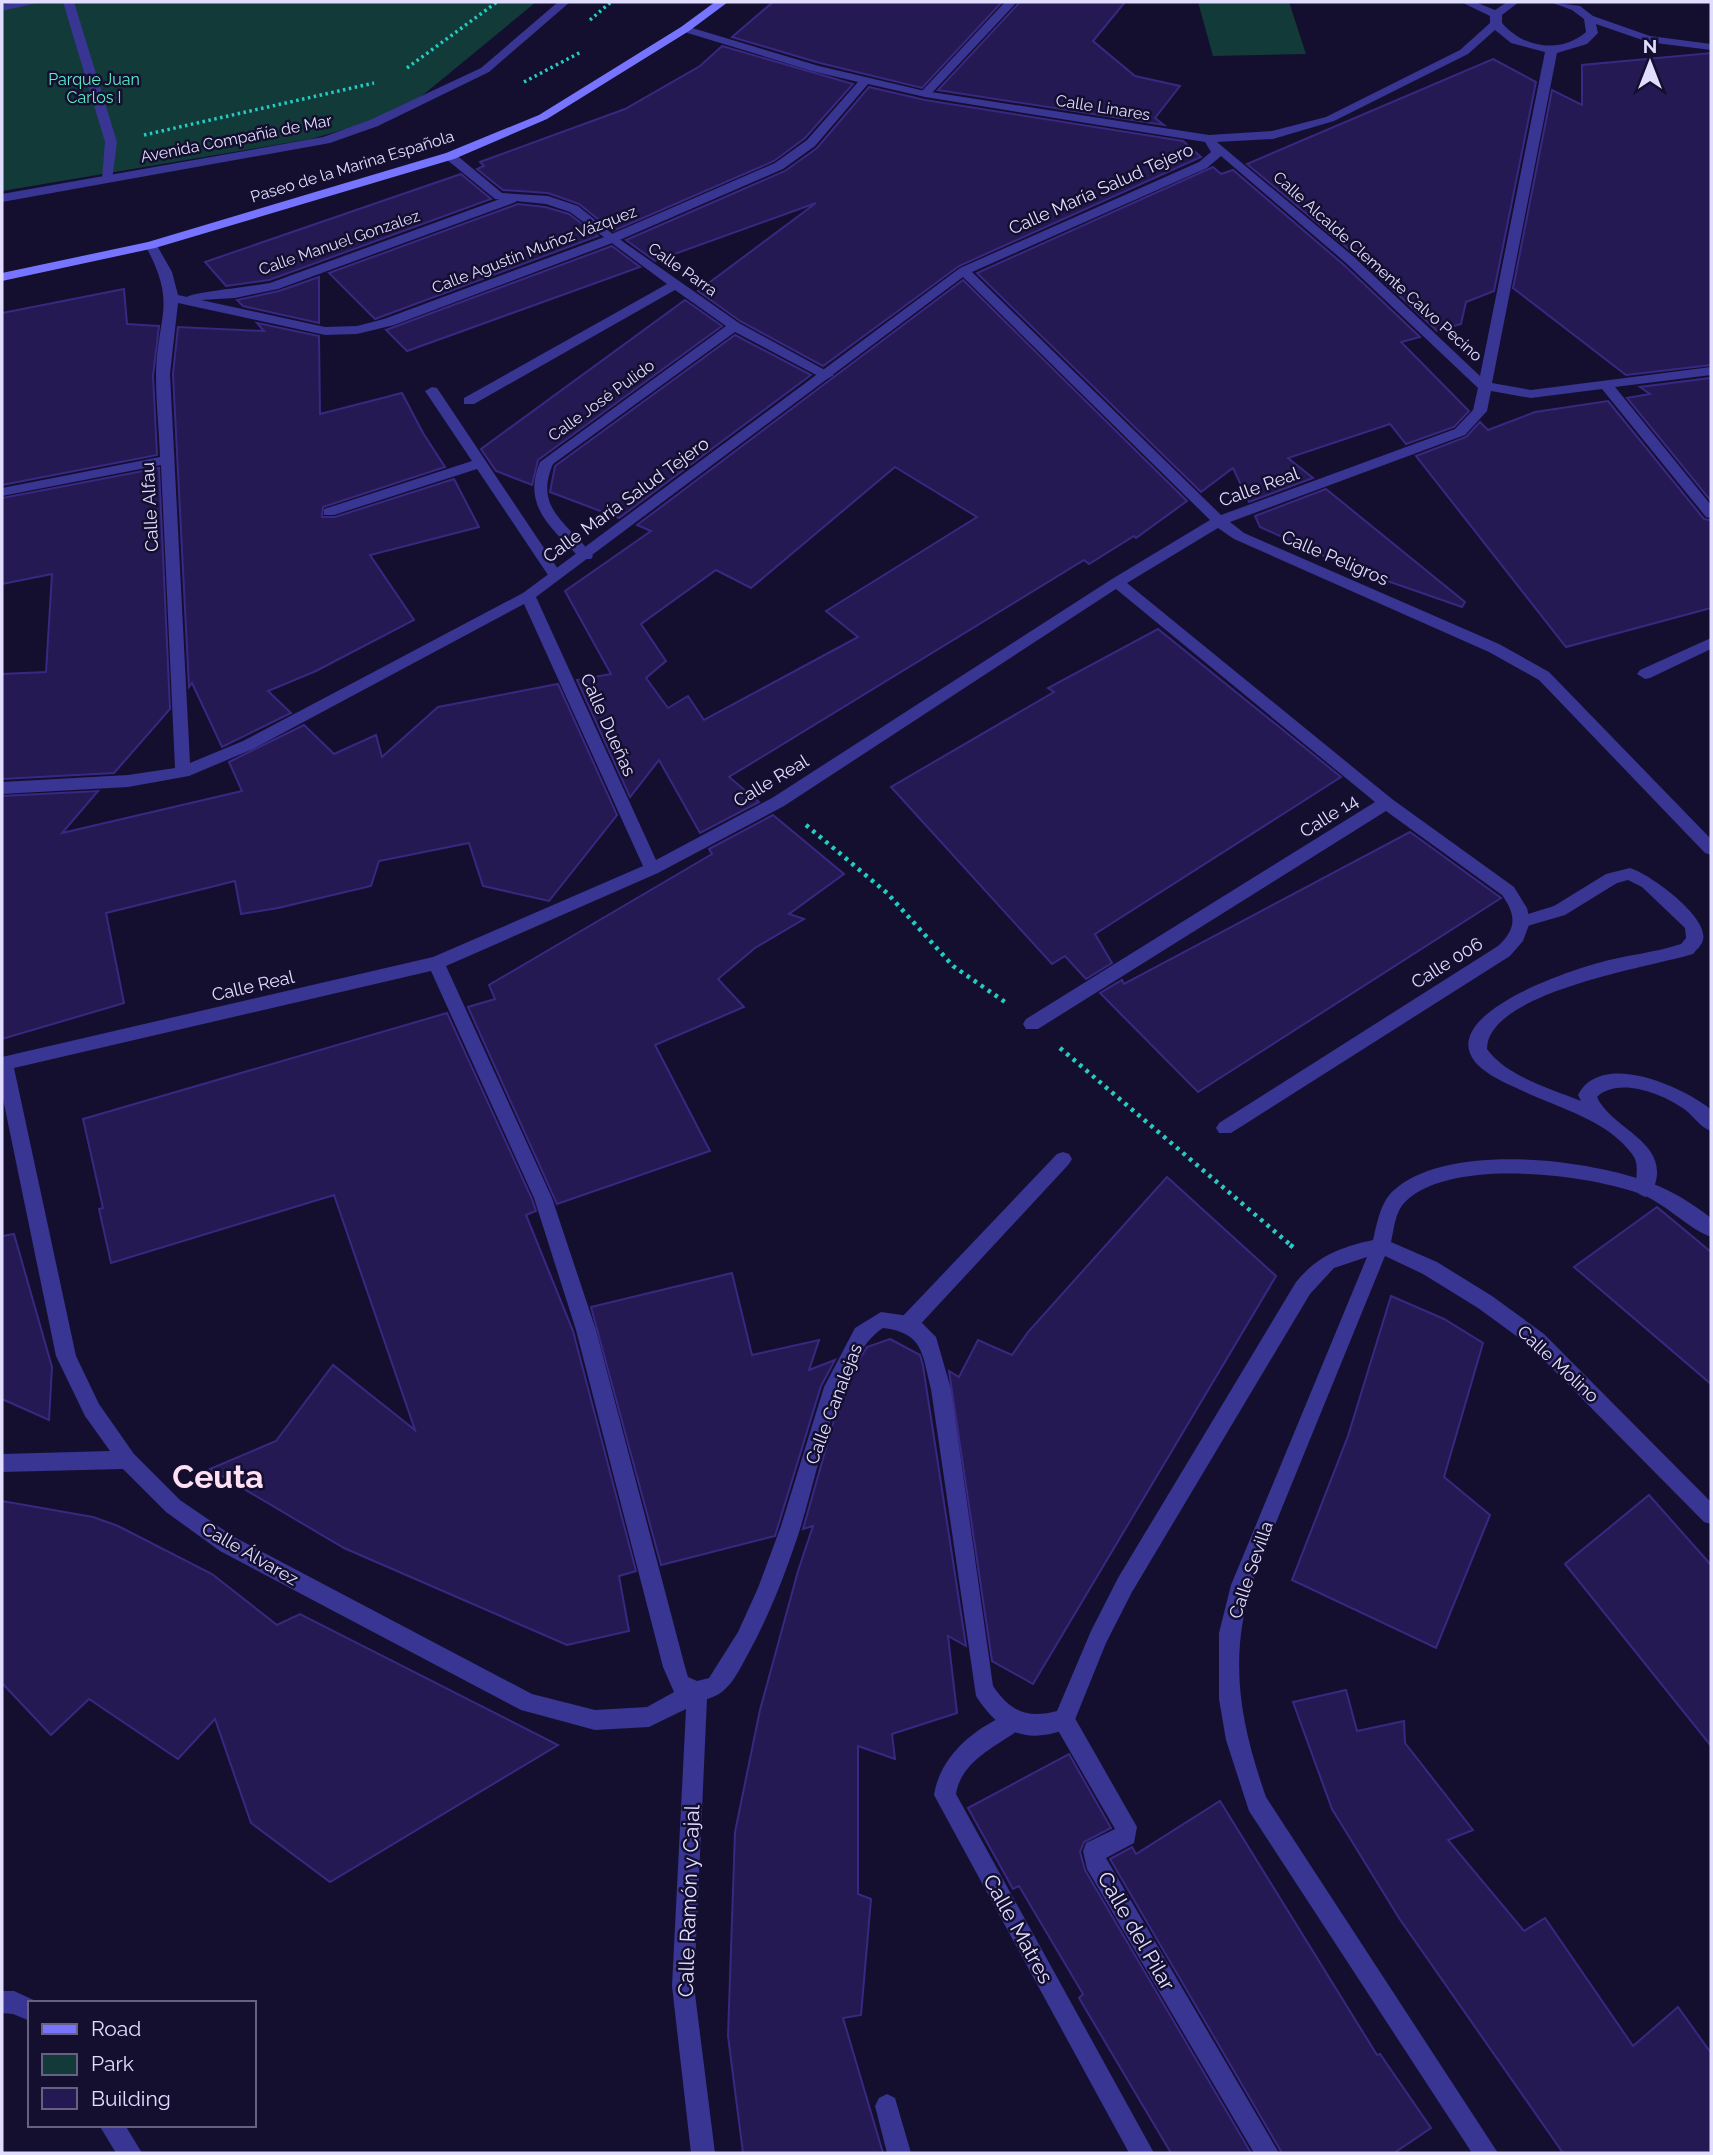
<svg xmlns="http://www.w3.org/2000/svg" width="1713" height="2155" viewBox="0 0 1713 2155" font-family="Raleway,sans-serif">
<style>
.green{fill:#113a38}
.building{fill:#241952;stroke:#392881;stroke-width:2;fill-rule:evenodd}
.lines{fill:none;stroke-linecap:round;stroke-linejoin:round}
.path-far2{stroke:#23cdc2;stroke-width:3.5;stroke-dasharray:2.5 3.5;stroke-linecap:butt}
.path-far1{stroke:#23cdc2;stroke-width:4.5;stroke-dasharray:3.5 5;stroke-linecap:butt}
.path{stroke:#23cdc2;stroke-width:5;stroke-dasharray:4.5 6;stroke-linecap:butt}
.service{fill:#383593;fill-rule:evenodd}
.pedestrian{fill:#383593;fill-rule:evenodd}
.minor{fill:#383593;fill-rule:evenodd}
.tertiary{fill:#383593;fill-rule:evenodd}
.secondary{fill:#7774ff;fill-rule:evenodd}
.labels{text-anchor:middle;stroke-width:5;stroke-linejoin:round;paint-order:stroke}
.far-park-label{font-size:16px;fill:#5beec8;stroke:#140f2f}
.far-street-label{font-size:16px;fill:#e1ddff;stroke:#140f2f}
.street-label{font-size:18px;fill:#e1ddff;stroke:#140f2f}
.near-street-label{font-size:21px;fill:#e1ddff;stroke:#140f2f}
.town-label{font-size:32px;font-weight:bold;fill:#ffdff4;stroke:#140f2f}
</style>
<rect width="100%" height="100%" fill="#140f2f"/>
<!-- green -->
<g class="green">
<polygon points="2,2 536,2 401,113 311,139 2,191"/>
<polygon points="1198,2 1289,2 1306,54 1213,56"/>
</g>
<!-- building -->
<g class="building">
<polygon points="773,2 1002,2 922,88 820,63 732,37"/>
<polygon points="1020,2 1125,2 1093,41 1135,76 1180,86 1155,118 1164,125 938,90"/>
<polygon points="722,46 853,84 805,138 774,161 613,231 579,204 548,193 503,190 477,169 484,166 480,162 625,109 700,66"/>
<polygon points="1711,53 1711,365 1626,375 1513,288 1552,90 1582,105 1582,65"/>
<polygon points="1493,59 1536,82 1494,291 1466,302 1461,324 1437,331 1356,255 1247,164"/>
<polygon points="869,87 925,100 1183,141 1201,157 959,266 823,366 740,321 698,291 816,203 655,261 626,240 785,171 817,148"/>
<polygon points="1213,167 1221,174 1233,170 1344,265 1420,337 1401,342 1469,411 1454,427 1406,444 1390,424 1288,458 1313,478 1249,502 1233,468 1201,492 977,273"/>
<polygon points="461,174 491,199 269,280 226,286 205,262"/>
<polygon points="518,204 545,207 569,214 598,236 375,319 329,273"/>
<polygon points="612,246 640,267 407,351 386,330"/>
<polygon points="319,277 319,323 243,306 237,300 279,291"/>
<path d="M963,280L1187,501L1136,538L1134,536L1089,564L1084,560L729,777L759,802L700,833L659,760L630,797L577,680L611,674L565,591L651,531L637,525ZM895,467L977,517L826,611L858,637L704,720L688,696L668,708L646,678L666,661L641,624L716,570L751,588Z"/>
<polygon points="124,289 127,324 159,326 153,376 157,455 2,485 2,313"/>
<polygon points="685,300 722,326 538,460 532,485 496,471 481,449"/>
<polygon points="257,323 319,336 320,414 402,393 423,433 445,467 323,507 322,517 335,517 454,479 479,527 370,555 414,620 316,671 268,691 291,713 222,747 192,683 189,687 173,374 178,327 264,331"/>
<polygon points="735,335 811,375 619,518 550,492 555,466"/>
<polygon points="1711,378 1711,501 1627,398 1650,394 1640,387"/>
<polygon points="1608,401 1704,519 1711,520 1711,608 1566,647 1416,456 1466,437 1480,422 1488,430 1535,412"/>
<polygon points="159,468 170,709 114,773 2,779 2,674 46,672 52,574 2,584 2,498"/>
<polygon points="1326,489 1465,602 1462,607 1353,569 1260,527 1255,516"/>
<polygon points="1158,629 1341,777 1095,934 1112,963 1086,979 1065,956 1052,964 891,787 1054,692 1048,688"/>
<polygon points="558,684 617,815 549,901 483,886 469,843 379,861 371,886 278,908 241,914 235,881 106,913 124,1003 2,1039 2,796 98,791 62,833 242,791 229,762 304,725 334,754 376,735 382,757 438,707"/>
<polygon points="773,815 844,874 789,914 804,919 755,948 718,979 744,1007 655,1045 710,1151 557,1204 468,1007 495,999 489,985 712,854 709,849"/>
<polygon points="1410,832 1501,898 1198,1092 1100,993 1122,980 1124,984"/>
<polygon points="447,1013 532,1199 536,1211 526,1215 573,1331 636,1571 619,1576 629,1631 567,1645 344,1548 210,1469 276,1441 333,1365 415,1430 334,1195 111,1263 99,1209 103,1208 83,1119"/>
<polygon points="1167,1177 1276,1276 1033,1684 992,1661 949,1371 959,1377 978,1340 1012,1355 1028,1332"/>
<polygon points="1657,1207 1711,1252 1711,1384 1574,1267"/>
<polygon points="14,1234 52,1367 49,1420 2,1399 2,1236"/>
<polygon points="732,1273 752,1355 819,1340 809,1370 835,1360 821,1386 775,1536 661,1565 591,1307"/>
<polygon points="1391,1296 1444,1319 1483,1343 1444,1477 1490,1515 1436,1648 1292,1580 1348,1436"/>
<polygon points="890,1339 920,1355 923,1366 966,1646 948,1636 957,1713 892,1734 895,1759 858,1746 858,1894 871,1899 861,2015 843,2018 883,2153 743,2153 728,2036 735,1832 760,1710 798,1571 813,1526 803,1529 834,1420 856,1365 867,1347"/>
<polygon points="1649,1495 1711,1565 1711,1746 1565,1564"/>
<polygon points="2,1501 93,1517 118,1526 212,1574 277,1625 300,1614 558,1745 330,1882 251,1823 215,1719 178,1759 89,1699 51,1735 2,1683"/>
<polygon points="1346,1690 1357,1731 1404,1721 1405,1743 1473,1830 1448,1840 1524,1931 1545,1918 1633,2046 1678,2007 1711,2053 1711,2153 1563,2153 1399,1918 1332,1809 1293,1702"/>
<polygon points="1069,1754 1111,1828 1084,1842 1080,1852 1085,1870 1251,2153 1171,2153 1079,1998 1083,1994 1019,1886 1013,1889 968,1808"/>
<polygon points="1220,1801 1377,2055 1380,2054 1431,2128 1394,2153 1282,2153 1110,1859 1132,1847 1136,1854"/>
</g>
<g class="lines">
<!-- path-far2 -->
<g class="path-far2">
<polyline points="590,20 611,2"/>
<polyline points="407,68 497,2"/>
<polyline points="524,82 581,52"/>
<polyline points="144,135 374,83"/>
</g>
<!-- path-far1 -->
<g class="path-far1">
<polyline points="806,825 887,893 953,966 1005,1002"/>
<polyline points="1060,1048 1293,1247"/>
</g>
<!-- path -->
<polyline class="path" points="1290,1245 1293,1247"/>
<!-- service -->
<g class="service">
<path d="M1630,868C1650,874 1709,917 1703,940C1702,945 1696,950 1693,954C1651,967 1487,992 1487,1049C1506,1076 1551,1089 1581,1101L1578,1095C1601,1050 1680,1086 1708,1107L1711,1111V1131C1699,1127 1692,1113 1681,1107C1660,1093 1618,1077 1597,1097C1612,1131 1677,1143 1651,1194L1645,1197L1639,1194C1632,1181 1642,1167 1632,1154C1606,1119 1560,1109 1523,1091C1506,1083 1474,1071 1469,1050C1459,1008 1568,971 1598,963C1625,955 1654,953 1681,944L1686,938L1685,928L1642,887L1628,880L1617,883L1565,915L1524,927L1516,921L1518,917L1554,906L1606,874Z"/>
<polygon points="1063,1152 1069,1154 1072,1159 1069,1164 916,1329 909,1331 902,1329 900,1323 902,1317 1057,1154"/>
</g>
<!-- pedestrian -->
<g class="pedestrian">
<polygon points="18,2 41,2 2,11 2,5"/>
<polygon points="63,2 74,2 117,142 112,181 102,178 105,142"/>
<polygon points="1005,2 1017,2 929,96 921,96 921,92"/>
<path d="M446,153H454L502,193L548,196L578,206L615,236L739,323L834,375L827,379L822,378L735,332L553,464C533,510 570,524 593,556L591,559H581C553,529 521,507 540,462L726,326L675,290L474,404H464V398L667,284L570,212L546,204L495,199L446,159Z"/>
<polygon points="432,387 437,388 560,572 560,578 550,578 477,469 334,515 324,515 324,509 472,461 425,391"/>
<polygon points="1064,1710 1072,1713 1137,1827 1134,1843 1106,1858 1279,2153 1254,2153 1087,1869 1083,1851 1086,1843 1115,1829 1056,1727 1053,1720 1056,1713"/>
<path d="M1011,1713L1019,1716L1022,1723L1019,1730C994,1747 961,1762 956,1794L1154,2153H1129L934,1795C940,1756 975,1727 1011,1713Z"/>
<polygon points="2,1991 14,1991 38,2002 30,2003 30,2021 13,2014 2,2013"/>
<polygon points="99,2125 125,2125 142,2153 116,2153"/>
</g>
<!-- minor -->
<g class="minor">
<path d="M1461,2H1475L1495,10L1507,2H1519L1502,15V23C1523,48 1561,54 1586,32L1584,19L1572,10L1550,2L1580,6L1593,16L1650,36L1711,44V50L1648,42L1596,24L1598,33L1587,44L1557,53L1492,383L1531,390L1711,367V375L1615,387L1711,505V518L1706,517L1602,389L1531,398L1491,391L1487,411L1465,435L1230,522L1244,533L1499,644L1549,672L1711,839V855L1705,853L1539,680L1489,652L1234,539L1218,528L1127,583L1392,799L1514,887L1527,908L1530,922L1523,941L1510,956L1231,1133H1219L1216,1128L1219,1123L1498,946C1516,929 1517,916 1502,895L1386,811L1038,1029H1026L1023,1024L1026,1019L1375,802L1116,589L784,806L658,873L446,966L552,1198L596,1330L685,1667L688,1677L697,1681L709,1678L738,1632L758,1588L781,1526L824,1387L855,1328L881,1312L916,1317L936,1337L951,1389L993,1686C1010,1711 1027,1719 1057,1711L1091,1631L1118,1578L1296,1282C1317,1256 1341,1247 1373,1240C1377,1224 1380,1203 1393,1191C1446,1141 1589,1159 1651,1183C1673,1191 1693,1204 1711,1218V1237C1689,1229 1667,1205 1643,1195C1588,1174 1450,1157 1405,1202C1395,1212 1394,1229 1391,1242L1437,1262L1492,1296L1544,1334L1711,1502V1524L1704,1522L1530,1346L1478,1308L1423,1274L1385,1256L1257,1569C1227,1651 1238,1717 1266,1797L1498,2153H1472L1249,1811L1226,1740L1219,1699V1633L1231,1585L1367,1257L1334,1268L1310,1294L1132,1592L1106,1643L1072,1727C1028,1745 1001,1735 976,1696L931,1389C922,1354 924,1333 883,1328C839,1355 817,1477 801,1526C787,1570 770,1614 748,1654C738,1672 729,1694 707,1699L694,1986L715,2153H691L672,1986L686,1709L649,1727L595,1730L521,1710L220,1551L166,1512L123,1469L2,1472V1454L110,1451L85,1416L56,1356L2,1094V1057L433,957L643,866L524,604L253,749L189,776L128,787L2,794V782L128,775L175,768L161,465L2,496V488L160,457C159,430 156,402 156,376C157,315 178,305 145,245L147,242H155L172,272L178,295L187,297C192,292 255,286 270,283L508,196H516V202L278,289L235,298L201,300L325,327L357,326L384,319L607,236L775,163L807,140L858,82L812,71L681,31V27H689L819,66L925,91L1209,135L1272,131L1326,117L1460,50L1490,23V16ZM1495,30L1511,43L1545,52L1480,376L1354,257L1217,142L1273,139L1334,121L1468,54ZM868,84L925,97L1205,142L1211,152L1199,162L960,268L523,593L243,741L190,763L170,374L178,303L325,335L357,334L394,325L615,242L783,169L815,146ZM1221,156L1346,263L1478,388L1473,410L1455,429L1221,515L972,272L1207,168ZM963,277L1210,520L1112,579L772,798L656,860L536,597ZM431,971L534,1198L576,1330L663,1667L674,1692L647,1707L595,1710L532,1694L234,1537L180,1500L134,1454L99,1404L76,1356L14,1068Z"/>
<polygon points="1711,638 1711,649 1650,678 1645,679 1637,674 1640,670"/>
<polygon points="887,2094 895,2098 911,2153 887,2153 875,2106 879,2098"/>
</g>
<!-- tertiary -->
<polygon class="tertiary" points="558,2 570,2 489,72 378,126 330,143 2,202 2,194 323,137 370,120 481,68"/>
<!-- secondary -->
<polygon class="secondary" points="715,2 728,2 689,31 547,119 454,159 155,248 2,281 2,273 148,242 446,153 539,115 681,27"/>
</g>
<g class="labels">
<!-- far-park labels -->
<g class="far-park-label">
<text x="94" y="85">Parque Juan<tspan x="94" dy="18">Carlos I</tspan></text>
</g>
<!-- far-street labels -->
<g class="far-street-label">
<text transform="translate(1103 107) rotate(9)" y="6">Calle Linares</text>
<text transform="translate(236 138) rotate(-11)" y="6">Avenida Compañía de Mar</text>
<text transform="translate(352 166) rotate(-17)" y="6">Paseo de la Marina Española</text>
<text transform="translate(339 242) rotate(-19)" y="6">Calle Manuel Gonzalez</text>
<text transform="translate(534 249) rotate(-21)" y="6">Calle Agustín Muñoz Vázquez</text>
<text transform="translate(1378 266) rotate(42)" y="6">Calle Alcalde Clemente Calvo Pecino</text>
<text transform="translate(683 269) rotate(35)" y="6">Calle Parra</text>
<text transform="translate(601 400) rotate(-36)" y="6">Calle José Pulido</text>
</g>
<!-- street labels -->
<g class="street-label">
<text transform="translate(1101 189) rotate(-24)" y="6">Calle María Salud Tejero</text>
<text transform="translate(1259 487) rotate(-20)" y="6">Calle Real</text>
<text transform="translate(626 500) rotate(-36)" y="6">Calle María Salud Tejero</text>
<text transform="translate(150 507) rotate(-93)" y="6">Calle Alfau</text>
<text transform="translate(1335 558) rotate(23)" y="6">Calle Peligros</text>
<text transform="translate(608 725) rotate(66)" y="6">Calle Dueñas</text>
<text transform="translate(771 781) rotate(-31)" y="6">Calle Real</text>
<text transform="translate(1329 816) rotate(-32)" y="6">Calle 14</text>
<text transform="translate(1447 963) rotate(-32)" y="6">Calle 006</text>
<text transform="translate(253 986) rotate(-13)" y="6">Calle Real</text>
<text transform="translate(1558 1364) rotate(43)" y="6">Calle Molino</text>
<text transform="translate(834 1404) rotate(-69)" y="6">Calle Canalejas</text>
<text transform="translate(250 1554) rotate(30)" y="6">Calle Álvarez</text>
<text transform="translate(1251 1570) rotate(-71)" y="6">Calle Sevilla</text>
</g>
<!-- near-street labels -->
<g class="near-street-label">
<text transform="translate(689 1901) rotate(-88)" y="7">Calle Ramón y Cajal</text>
<text transform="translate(1018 1929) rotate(61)" y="7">Calle Matres</text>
<text transform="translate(1136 1931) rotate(60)" y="7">Calle del Pilar</text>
</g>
<!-- town labels -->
<g class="town-label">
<text x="218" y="1488">Ceuta</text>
</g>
</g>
<!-- border -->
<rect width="1713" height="2155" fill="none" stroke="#e1ddff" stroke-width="7"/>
<!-- legend -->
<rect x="28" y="2001" width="228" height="126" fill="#140f2f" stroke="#666182" stroke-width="2"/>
<rect x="42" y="2024" width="35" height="10" fill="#7774ff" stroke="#666182" stroke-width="2"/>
<text x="91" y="2036" font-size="21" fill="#e1ddff">Road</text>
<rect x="42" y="2054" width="35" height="21" fill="#113a38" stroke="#666182" stroke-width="2"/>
<text x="91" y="2071" font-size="21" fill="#e1ddff">Park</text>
<rect x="42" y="2088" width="35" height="21" fill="#241952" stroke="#666182" stroke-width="2"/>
<text x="91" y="2106" font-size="21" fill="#e1ddff">Building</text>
<!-- north arrow -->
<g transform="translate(1650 63)" stroke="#140f2f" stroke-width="5" paint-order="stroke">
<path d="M0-5L12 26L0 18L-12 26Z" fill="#e1ddff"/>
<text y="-10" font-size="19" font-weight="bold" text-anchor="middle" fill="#e1ddff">N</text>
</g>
</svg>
